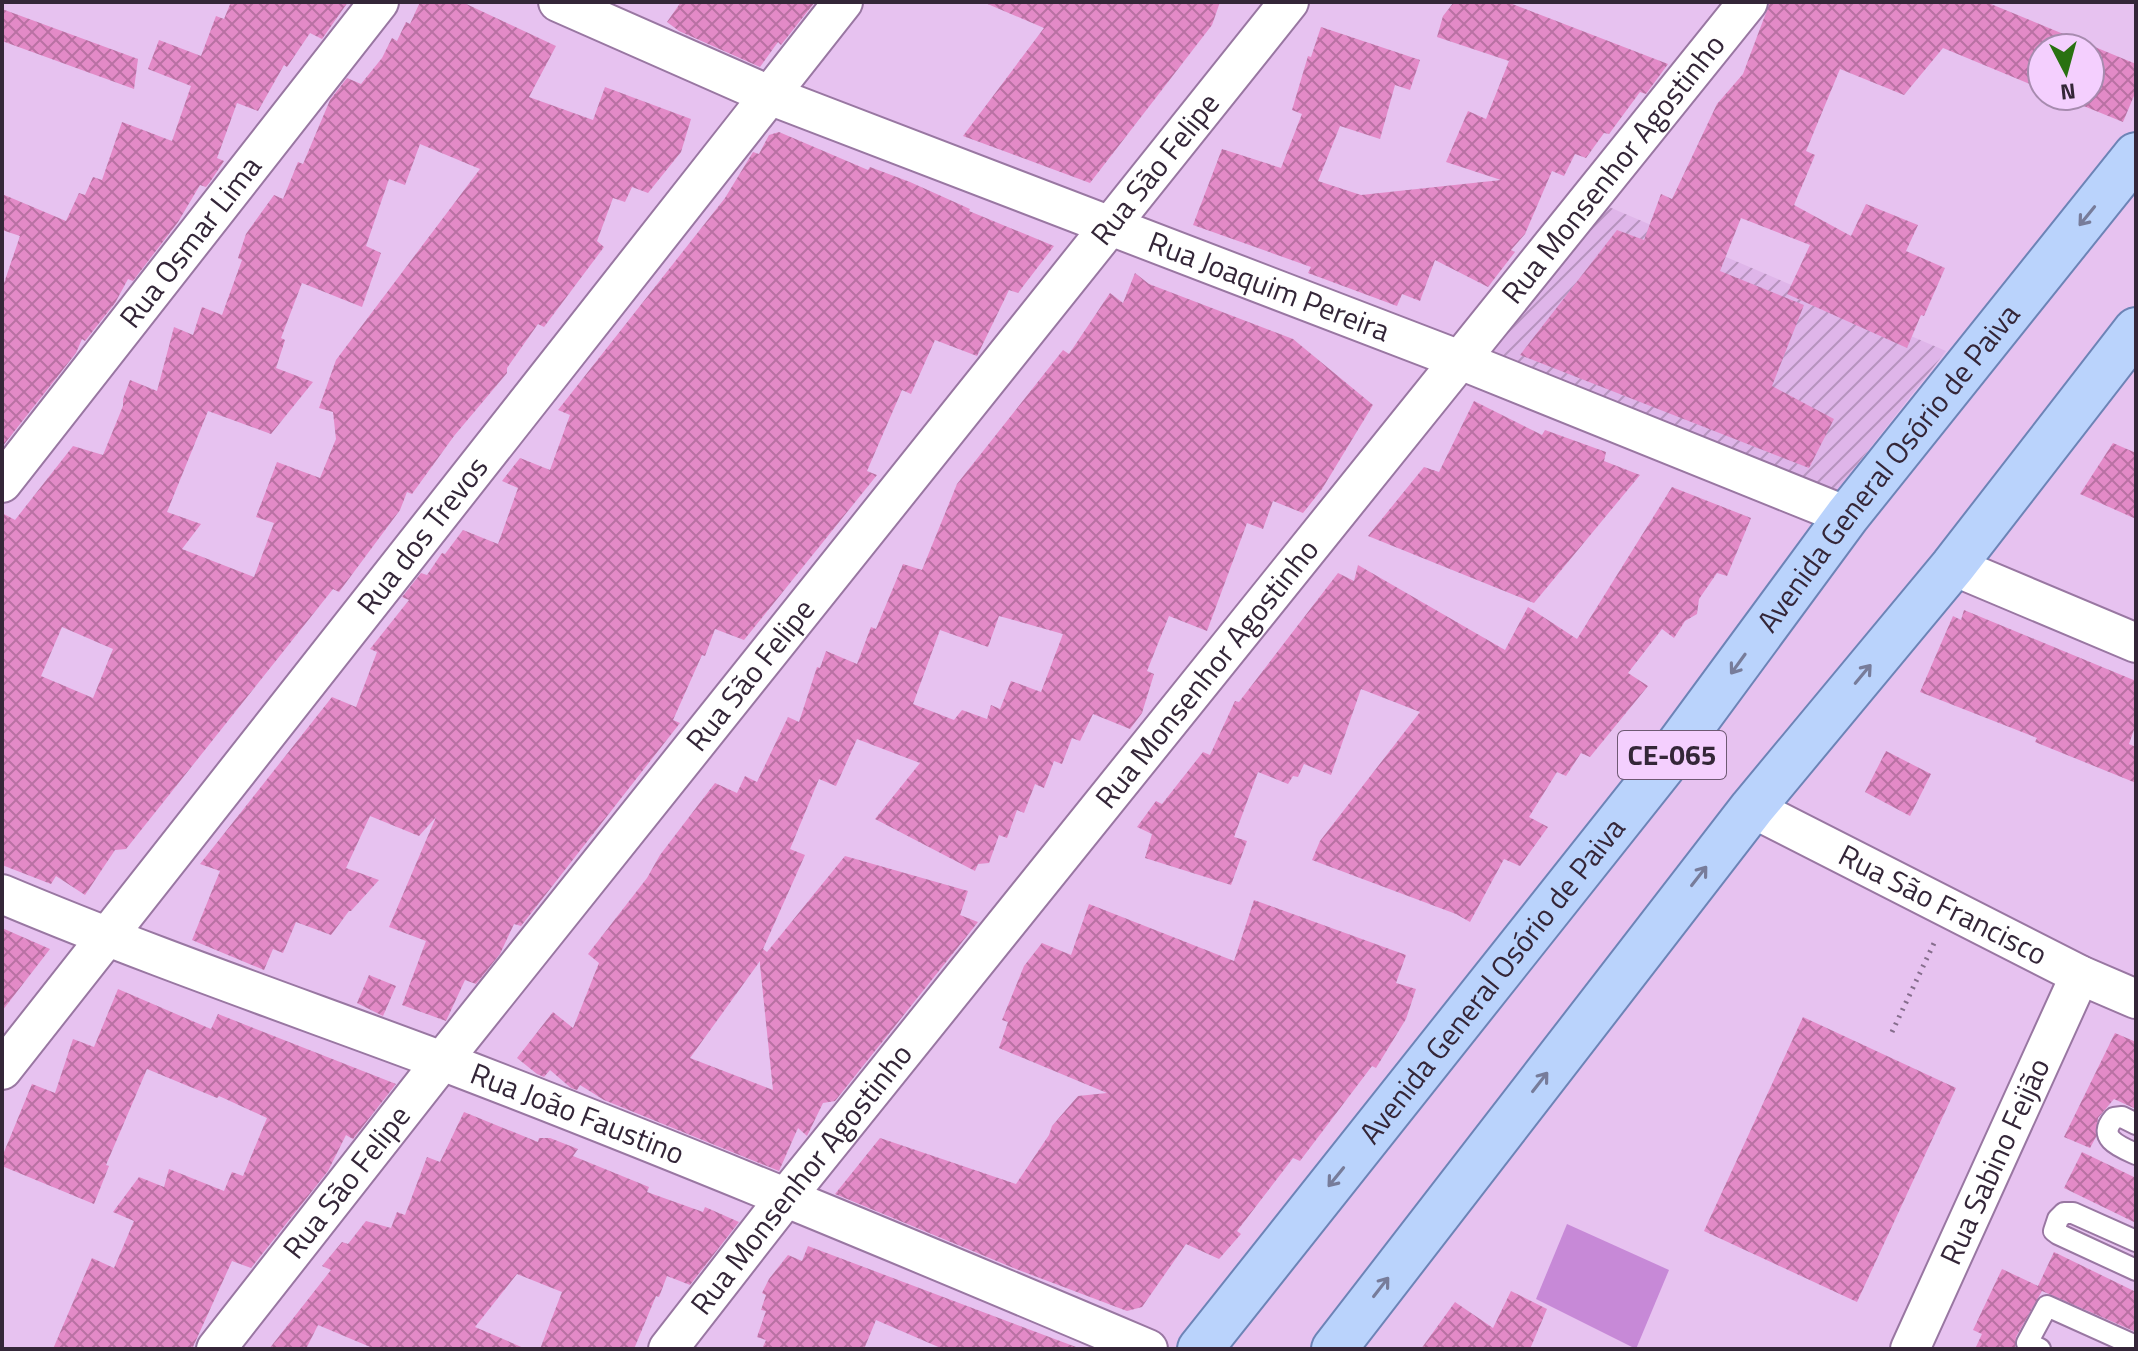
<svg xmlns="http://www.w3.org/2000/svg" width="2138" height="1351" viewBox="0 0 2138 1351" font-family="'Titillium Web',sans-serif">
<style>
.industrial{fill:url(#industrial-furrows)}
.pitch{fill:#c789d7}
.building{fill:url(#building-cross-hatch);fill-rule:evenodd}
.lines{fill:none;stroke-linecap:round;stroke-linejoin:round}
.lane-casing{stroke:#9977a2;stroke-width:24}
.street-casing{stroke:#9977a2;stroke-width:42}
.primary-casing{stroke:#6d84b6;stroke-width:48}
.path{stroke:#856d8c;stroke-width:5;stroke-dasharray:2 6;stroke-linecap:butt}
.lane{stroke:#fff;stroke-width:20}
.street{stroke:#fff;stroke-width:38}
.primary{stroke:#bad3fc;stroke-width:44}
.oneway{stroke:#777c9a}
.labels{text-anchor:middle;stroke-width:8;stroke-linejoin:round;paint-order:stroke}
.shield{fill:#f4cffe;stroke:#6e5973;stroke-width:2}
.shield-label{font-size:28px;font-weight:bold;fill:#342638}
.street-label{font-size:30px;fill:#342638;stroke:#f4cffe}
</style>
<defs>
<pattern id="industrial-furrows" width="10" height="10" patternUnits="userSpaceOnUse" patternTransform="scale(2)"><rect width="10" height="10" fill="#dfb5e9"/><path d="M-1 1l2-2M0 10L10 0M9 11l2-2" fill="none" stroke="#b693be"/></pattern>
<pattern id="building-cross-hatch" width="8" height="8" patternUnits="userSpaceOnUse" patternTransform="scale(2)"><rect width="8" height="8" fill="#e38ac7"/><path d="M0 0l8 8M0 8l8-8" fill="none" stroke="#b971a3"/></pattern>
</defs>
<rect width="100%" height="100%" fill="#e7c2f0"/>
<!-- industrial -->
<polygon class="industrial" points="1602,204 1946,351 1834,494 1486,353"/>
<!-- pitch -->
<polygon class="pitch" points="1567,1224 1669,1270 1636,1349 1536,1299"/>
<!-- building -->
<g class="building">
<polygon points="231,2 348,2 322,39 310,33 287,67 284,65 258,111 237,103 217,158 224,161 210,182 206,187 200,185 178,222 133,281 128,279 115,303 85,341 82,339 76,353 2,447 2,289 20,236 2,230 2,194 66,221 79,193 85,195 93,177 102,180 122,122 172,141 191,86 148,69 159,40 201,56 216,16 224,19"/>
<path d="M420,2H462L556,46L529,97L593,120L605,87L691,119L681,152L648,193L632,187L625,202L613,198L597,241L604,247L544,327L538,324L507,368V373L454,436L412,494L407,492L400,510L339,592L333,589L126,849L115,850L85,895L56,876L51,884L2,865V513L15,520L73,446L103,455L123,406V399L130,380L157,391L174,327L193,335L202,307L222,315L242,260L238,258L246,234L274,195L283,199L298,162L303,164L330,100L347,78L361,84L382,58L392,38L397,41L406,22L410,24ZM420,144L480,169L336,360L319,408L333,412L336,439L320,478L277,462L256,517L274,523L254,577L182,549L201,524L167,512L208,411L271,434L313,382L276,368L285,340L281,338L302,283L362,307L381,253L366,246L389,179L405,185ZM62,627L113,649L93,698L41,676Z"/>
<polygon points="681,2 815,2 781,45 778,42 760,67 679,31 667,22"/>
<polygon points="983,2 1220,2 1212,25 1090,183 963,136 1044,28"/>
<polygon points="1454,2 1507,2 1668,64 1646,94 1640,92 1609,134 1604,133 1586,158 1575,154 1564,176 1552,171 1525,234 1511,250 1515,252 1488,287 1435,260 1420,301 1402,294 1397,306 1308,273 1311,267 1193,225 1222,149 1281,168 1302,114 1292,110 1308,56 1311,57 1321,27 1420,60 1410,90 1395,85 1380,139 1340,126 1318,181 1361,195 1501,180 1446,162 1468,111 1486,119 1509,61 1437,37 1443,16"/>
<polygon points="1770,2 1986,2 2136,64 2136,91 2123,122 2059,96 2090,96 2090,48 2042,48 2042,89 1943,48 1904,95 1840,69 1806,151 1815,155 1794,205 1851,236 1866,204 1918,225 1906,251 1945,268 1924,316 1921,315 1907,348 1787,294 1810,245 1741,218 1720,271 1804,305 1772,386 1834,419 1809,468 1520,355 1617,230 1644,240 1661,194 1672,199 1717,104 1743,74"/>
<polygon points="2,9 138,59 134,89 2,41"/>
<polygon points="779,132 868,170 870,167 910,182 970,209 969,211 1054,246 1018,293 1009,290 977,356 935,340 911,394 902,390 867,471 877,475 744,640 715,629 705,656 702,655 673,720 680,723 521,926 514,924 500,954 476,984 465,980 446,1021 402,1005 426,941 389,927 436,817 419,836 370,816 346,868 379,880 351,911 349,911 331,935 296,922 283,953 273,949 264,970 192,940 220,871 200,864 332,697 356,707 377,652 370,649 409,600 402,597 421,573 427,575 442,553 445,554 463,530 498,544 518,488 502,481 520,458 550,470 570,415 558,410 725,198 753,152 759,154 769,135"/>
<path d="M1135,273L1149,284L1293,339L1373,405L1322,489L1303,513L1273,501L1263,529L1247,523L1207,631L1169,616L1147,671L1154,674L1142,713L1130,729L1093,714L1080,741L1072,738L1062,764L1054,761L1044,788L1035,784L1024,813L1017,810L1007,838L999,835L989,863L978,864L975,871L875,819L920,763L857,739L836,786L819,779L790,849L805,855L763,949L767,952L845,856L968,891L960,915L978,922L835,1101L823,1103L807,1136L798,1128L779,1171L604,1100L580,1085L577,1090L571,1088L550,1070L544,1077L537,1074L517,1058L553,1012L573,1028L599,963L588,954L647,878L660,855L715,783L737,793L745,776L757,782L788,717L799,722L817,667L820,668L826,651L857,664L871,627L876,629L903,564L922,570L957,484L1063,350L1069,354L1110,293L1123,303ZM999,616L1063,634L1041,692L1011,681L1000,709L991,705L987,719L962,710L954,720L913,704L940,630L988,647ZM760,961V965L773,1090L690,1058Z"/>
<polygon points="1474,401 1542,435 1545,430 1606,452 1604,461 1640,475 1534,603 1368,536 1424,467 1439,472"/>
<polygon points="2113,443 2136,453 2136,519 2080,494"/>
<polygon points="1672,487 1751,518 1727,576 1717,573 1699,599 1697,614 1685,621 1674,638 1662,629 1628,673 1648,686 1590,757 1581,753 1566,776 1557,772 1529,817 1548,827 1520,866 1504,859 1470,922 1456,914 1312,860 1320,841 1420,712 1361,689 1331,775 1304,764 1298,777 1293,776 1288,784 1258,772 1234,837 1247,841 1231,885 1145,858 1152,834 1137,827 1156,801 1162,804 1203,752 1210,755 1235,701 1239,702 1338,573 1354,581 1358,565 1505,650 1528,607 1577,639"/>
<polygon points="1964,610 2136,681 2136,724 2129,744 2136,747 2136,783 2035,742 2037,738 1920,692 1953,616 1961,620"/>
<polygon points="1886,751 1931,774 1910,816 1865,792"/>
<polygon points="1254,900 1406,955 1396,983 1416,989 1406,1019 1376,1068 1372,1066 1300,1161 1293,1158 1237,1231 1241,1234 1219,1259 1186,1244 1142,1307 1127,1311 1016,1269 835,1194 880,1138 1016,1184 1049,1135 1052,1126 1078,1096 1107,1093 999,1048 1008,1022 1002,1020 1024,966 1042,943 1071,955 1089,904 1234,961"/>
<polygon points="2,928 50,949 2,1011"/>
<polygon points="369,975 396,986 383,1016 357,1003"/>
<polygon points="118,989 211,1029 218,1014 396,1084 353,1139 346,1135 328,1171 251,1268 232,1261 192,1349 53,1349 92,1258 114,1268 134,1221 113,1212 139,1177 164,1187 169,1169 224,1191 232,1172 243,1176 267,1118 219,1096 217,1098 147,1069 106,1165 109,1166 94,1204 2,1166 2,1157 32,1084 55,1093 73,1039 94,1047"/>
<polygon points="1803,1017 1956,1088 1857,1302 1704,1231"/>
<polygon points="2115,1033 2136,1042 2136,1109 2114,1099 2098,1118 2096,1137 2090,1148 2064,1137"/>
<polygon points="464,1112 538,1142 539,1138 550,1138 578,1149 573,1156 649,1187 647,1192 703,1212 705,1207 739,1222 690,1285 667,1276 659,1297 656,1296 634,1349 540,1349 562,1292 517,1274 475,1327 526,1349 375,1349 318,1325 306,1349 269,1349 331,1270 322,1266 342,1242 348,1244 366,1221 391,1228 397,1212 405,1215 427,1157 440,1162"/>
<polygon points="2082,1152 2136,1178 2136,1223 2064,1188"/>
<polygon points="808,1246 1076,1347 1076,1349 943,1349 876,1320 864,1349 762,1349 766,1340 757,1337 766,1311 761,1310 766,1295 762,1293 769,1279 788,1255 802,1261"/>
<polygon points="2054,1252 2136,1292 2136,1332 2042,1291 2016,1337 2015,1349 1975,1349 1982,1334 1973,1330 2002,1269 2038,1286"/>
<polygon points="1511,1291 1547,1309 1530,1349 1421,1349 1455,1302 1493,1328"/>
</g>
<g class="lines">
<!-- lane casing -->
<g class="lane-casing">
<g id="lane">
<path d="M2136,1124L2122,1117L2114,1118C2096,1138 2120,1147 2136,1154"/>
<polyline points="2136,1241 2073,1213 2064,1213 2058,1219 2054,1231 2058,1234 2136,1270"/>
<polyline points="2040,1349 2027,1343 2047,1306 2136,1346"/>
</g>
</g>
<!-- street casing -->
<g class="street-casing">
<g id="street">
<path id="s1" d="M558,2L769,95L1460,360L1847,516"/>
<path id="s2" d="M2,483L379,2"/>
<polyline points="1953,566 2136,643"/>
<path id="s3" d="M1752,808L2080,975L2136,999"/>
<path id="s4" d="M2,894C147,955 295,1006 442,1061C680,1152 914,1250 1148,1349"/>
<path id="s5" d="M2,1070L843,2"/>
<path id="s6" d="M216,1349L442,1061L1289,2"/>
<path id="s7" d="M668,1349L787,1196L1748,2"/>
<path id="s8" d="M1910,1349L2080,975"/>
</g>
</g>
<!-- primary casing -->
<g class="primary-casing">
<g id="primary">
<path id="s9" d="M1200,1349L1663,766L1847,516L2136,155"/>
<polyline points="1334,1349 1752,808 1953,566 2136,330"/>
</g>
</g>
<!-- path -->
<polyline class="path" points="1892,1032 1936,939"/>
<!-- lane -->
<use href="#lane" class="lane"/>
<!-- street -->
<use href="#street" class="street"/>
<!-- primary -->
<use href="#primary" class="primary"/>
</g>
<!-- one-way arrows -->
<defs><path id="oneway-shaft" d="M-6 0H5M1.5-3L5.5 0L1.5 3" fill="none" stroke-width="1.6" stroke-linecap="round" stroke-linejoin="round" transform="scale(2)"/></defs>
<g class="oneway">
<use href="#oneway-shaft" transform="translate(2087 216) rotate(129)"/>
<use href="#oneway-shaft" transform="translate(1738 664) rotate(126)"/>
<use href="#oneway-shaft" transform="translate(1863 674) rotate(-50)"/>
<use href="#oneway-shaft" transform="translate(1699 876) rotate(-52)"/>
<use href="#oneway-shaft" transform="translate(1540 1082) rotate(-52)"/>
<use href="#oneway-shaft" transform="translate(1336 1177) rotate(129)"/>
<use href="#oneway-shaft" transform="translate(1381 1287) rotate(-52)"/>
</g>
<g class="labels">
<!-- shield labels -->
<rect class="shield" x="1618" y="731" width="108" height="48" rx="6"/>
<g class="shield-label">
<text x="1672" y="765">CE-065</text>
</g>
<!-- street labels -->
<g class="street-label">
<text dy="10" stroke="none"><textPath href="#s6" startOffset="1508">Rua São Felipe</textPath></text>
<text dy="10" stroke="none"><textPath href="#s7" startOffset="1512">Rua Monsenhor Agostinho</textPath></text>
<text dy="10" stroke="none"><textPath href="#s2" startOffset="306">Rua Osmar Lima</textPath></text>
<text dy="10" stroke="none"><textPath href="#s1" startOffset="766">Rua Joaquim Pereira</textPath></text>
<text dy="10" stroke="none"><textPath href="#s9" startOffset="1118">Avenida General Osório de Paiva</textPath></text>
<text dy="10" stroke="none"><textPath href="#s5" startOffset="680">Rua dos Trevos</textPath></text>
<text dy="10" stroke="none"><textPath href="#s6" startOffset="860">Rua São Felipe</textPath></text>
<text dy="10" stroke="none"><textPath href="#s7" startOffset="864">Rua Monsenhor Agostinho</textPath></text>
<text dy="10" stroke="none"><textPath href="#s3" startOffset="214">Rua São Francisco</textPath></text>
<text dy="10" stroke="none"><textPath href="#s9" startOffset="470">Avenida General Osório de Paiva</textPath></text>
<text dy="10" stroke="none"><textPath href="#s4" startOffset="616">Rua João Faustino</textPath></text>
<text dy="10" stroke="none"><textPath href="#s8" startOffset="206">Rua Sabino Feijão</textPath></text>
<text dy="10" stroke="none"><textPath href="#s7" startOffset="216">Rua Monsenhor Agostinho</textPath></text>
<text dy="10" stroke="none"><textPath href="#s6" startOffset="212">Rua São Felipe</textPath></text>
</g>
</g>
<!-- border -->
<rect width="2138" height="1351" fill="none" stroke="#342638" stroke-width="8"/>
<!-- north arrow -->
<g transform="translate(2066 72) rotate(174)"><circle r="38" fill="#f4cffe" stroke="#a78baf" stroke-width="2"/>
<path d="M0-6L14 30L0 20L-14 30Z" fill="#297111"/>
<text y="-12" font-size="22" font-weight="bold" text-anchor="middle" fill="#342638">N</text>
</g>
</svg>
